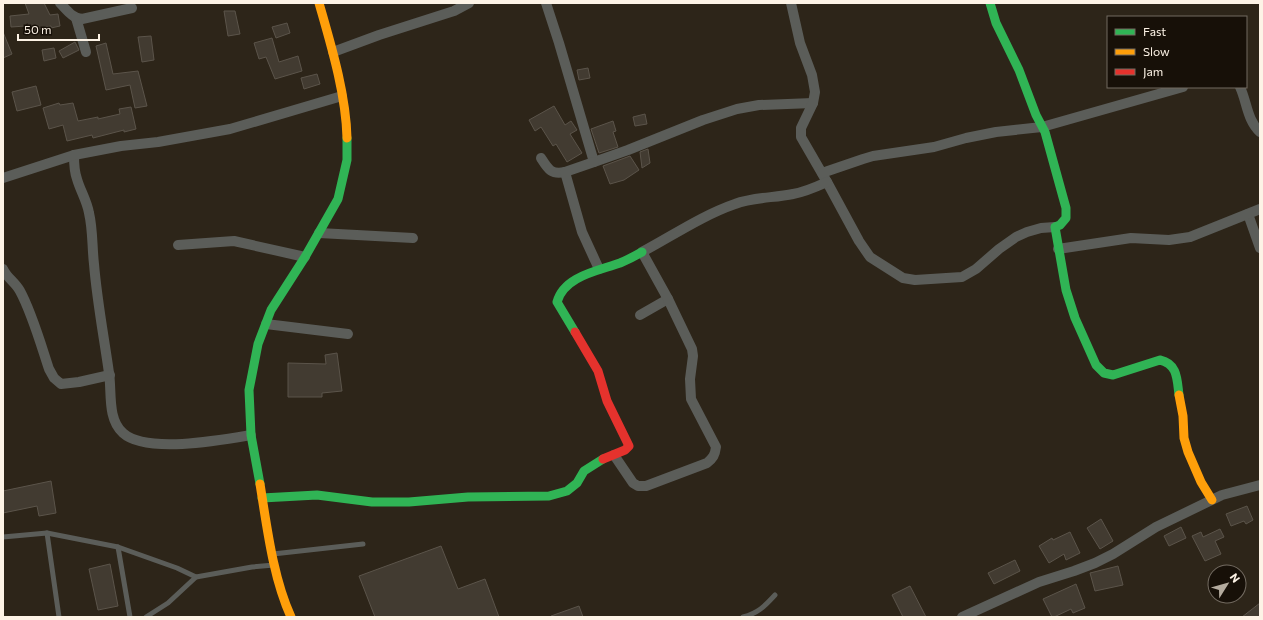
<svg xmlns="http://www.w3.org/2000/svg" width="1263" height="620" viewBox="0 0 1263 620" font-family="Commissioner,sans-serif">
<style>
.building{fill:#423b31;stroke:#5b544a}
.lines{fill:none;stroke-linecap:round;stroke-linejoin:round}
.lane{stroke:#5b5d59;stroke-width:5}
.street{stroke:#5b5d59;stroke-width:10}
.fast{stroke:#30b455;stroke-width:9}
.slow{stroke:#ff9f0a;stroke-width:9}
.jam{stroke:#e5322d;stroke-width:9}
</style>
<rect width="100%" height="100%" fill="#2d2519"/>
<!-- building -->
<g class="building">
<polygon points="25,3 44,3 50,15 58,14 60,26 51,28 51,26 27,32 26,26 11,27 10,16 29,14"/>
<polygon points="224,11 235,11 240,34 228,36"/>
<polygon points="287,23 290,33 276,38 272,27"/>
<polygon points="3,32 12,54 3,58"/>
<polygon points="151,36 154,60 142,62 138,37"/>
<polygon points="272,38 279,62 298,56 302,71 275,79 266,57 259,59 254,43"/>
<polygon points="75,42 79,50 63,58 59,51"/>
<polygon points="106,43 113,74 138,71 147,106 135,108 130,85 106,90 96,46"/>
<polygon points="54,48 56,58 44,61 42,50"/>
<polygon points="588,68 590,78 579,80 577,70"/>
<polygon points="317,74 320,84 304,89 301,78"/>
<polygon points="36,86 41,105 17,111 12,92"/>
<polygon points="59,103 60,105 73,103 78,121 98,117 98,119 120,114 119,109 131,107 136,129 124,132 124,130 93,138 92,135 67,141 63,125 49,129 43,108"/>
<polygon points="554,106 565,125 571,121 577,130 570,134 582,153 567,162 556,144 553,146 541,127 535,131 529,120"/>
<polygon points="645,114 647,124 635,126 633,117"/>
<polygon points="613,121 616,131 613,132 618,147 599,153 591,129"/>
<polygon points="648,149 650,163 642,168 640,152"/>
<polygon points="630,156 639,170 624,180 610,184 603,166"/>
<polygon points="337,353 342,391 322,393 322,397 288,397 288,363 326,364 325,355"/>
<polygon points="51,481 56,513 39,516 37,506 3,513 3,491"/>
<polygon points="1247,506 1253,520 1246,524 1244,521 1231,526 1226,514"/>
<polygon points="1101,519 1113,541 1100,549 1087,528"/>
<polygon points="1181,527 1186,538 1169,546 1164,536"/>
<polygon points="1220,529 1224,537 1215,541 1221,554 1205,561 1192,536 1201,532 1203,537"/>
<polygon points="1070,532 1080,553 1066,560 1064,554 1049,563 1039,546 1052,538 1053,540"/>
<polygon points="441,546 458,589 485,579 499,617 375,617 359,576"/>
<polygon points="1015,560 1020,571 994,584 988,573"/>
<polygon points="110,564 118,606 98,610 89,569"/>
<polygon points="1118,566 1123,585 1095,591 1090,573"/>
<polygon points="1076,584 1085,608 1073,613 1071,609 1054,617 1052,617 1043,599"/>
<polygon points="910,586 926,617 903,617 892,595"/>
<polygon points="1260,603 1260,617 1242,617"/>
<polygon points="579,606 583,617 551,617 551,616"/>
</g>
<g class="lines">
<!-- lane -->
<g class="lane">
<polyline points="47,533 59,617"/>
<polyline points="3,537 47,533 118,547 177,568 196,577"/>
<polyline points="118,547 130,617"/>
<polyline points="273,554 363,544"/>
<polyline points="146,617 168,603 196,577 252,567 274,565"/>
<path d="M743,617C758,613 764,607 775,595"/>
</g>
<!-- street -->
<g class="street">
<path d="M60,3C67,10 72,18 82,19L132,8"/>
<polyline points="546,3 559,43 594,162 628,150 703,120 737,109 759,105 813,103"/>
<polyline points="791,3 800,43 812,75 815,92 813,103 801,128 801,137 827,182 859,241 870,257 903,278 915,280 962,277 976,269 999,249 1016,237 1027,232 1041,228 1055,227"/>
<polyline points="76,18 86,52"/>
<polyline points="333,52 379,35 454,11 469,3"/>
<path d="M1240,87C1247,102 1247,120 1260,132"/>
<path d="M74,155C74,162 74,171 77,179C80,190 87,201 89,213C93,230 92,247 94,264C97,301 104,337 109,373C112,392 107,419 123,433C146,454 222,440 251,435"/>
<path d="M541,158C548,169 551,175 565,172"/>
<polyline points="594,162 565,172 582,232 599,269"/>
<polyline points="822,173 863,159 873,156 934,147 966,138 996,132 1042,127 1183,87"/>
<polyline points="3,178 74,155 121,146 158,142 230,129 342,96"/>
<polyline points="1248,214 1260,248"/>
<polyline points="319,233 413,238"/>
<polyline points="178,245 234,241 305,257"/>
<polyline points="1058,249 1131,238 1169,240 1190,237 1260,209"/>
<path d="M3,269C7,278 15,282 20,291C32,313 41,345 49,369L54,378L61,384L79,382L110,375"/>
<polyline points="640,315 668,299"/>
<polyline points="266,324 348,334"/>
<path d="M614,455L633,483L638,486H646L707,463C713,458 715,455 716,447L691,399L690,379L693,356L692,349L668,299L642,252C672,236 703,215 735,204C753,197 774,198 793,194C805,192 816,187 827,182"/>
<polyline points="962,617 1039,582 1074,571 1095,563 1113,554 1156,527 1222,495 1260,485"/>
</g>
<!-- fast -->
<g class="fast">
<path d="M990,3L996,23L1019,70L1036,115L1045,132L1066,208V218L1060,225L1055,227L1066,290L1075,318L1096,365L1104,373L1113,375L1160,360C1178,364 1177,380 1179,395"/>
<path d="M575,332L557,302C564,276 598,271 620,263C627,260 635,256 642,252"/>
<polyline points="260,484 251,435 249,390 258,344 271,310 305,257 338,199 347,160 347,138"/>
<polyline points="262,498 317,495 372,502 409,502 468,497 549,496 567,491 577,483 584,471 603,459"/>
</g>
<!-- slow -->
<g class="slow">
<path d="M319,3C331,45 346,94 347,138"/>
<polyline points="1179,395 1183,416 1184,438 1188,452 1201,482 1212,500"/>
<path d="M260,484C267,527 273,578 291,617"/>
</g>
<!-- jam -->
<polyline class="jam" points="575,332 598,371 607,401 629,446 625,450 603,459"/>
</g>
<!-- border -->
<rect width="1263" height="620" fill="none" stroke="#fdf3e6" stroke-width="8"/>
<!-- legend -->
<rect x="1107" y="16" width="140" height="72" fill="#171008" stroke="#736b61"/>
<rect x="1115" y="29" width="20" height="6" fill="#30b455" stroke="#736b61"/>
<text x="1143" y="36" font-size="12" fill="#fdf3e6">Fast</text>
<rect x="1115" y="49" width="20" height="6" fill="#ff9f0a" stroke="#736b61"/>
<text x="1143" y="56" font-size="12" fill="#fdf3e6">Slow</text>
<rect x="1115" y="69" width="20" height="6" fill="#e5322d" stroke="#736b61"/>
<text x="1143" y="76" font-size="12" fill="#fdf3e6">Jam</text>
<!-- north arrow -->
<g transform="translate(1227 584) rotate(53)"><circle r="19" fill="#171008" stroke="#736b61"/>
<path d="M0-3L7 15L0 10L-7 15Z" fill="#b4ab9e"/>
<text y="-6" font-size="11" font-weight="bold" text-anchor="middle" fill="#fdf3e6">N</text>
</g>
<!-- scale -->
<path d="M18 34v6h81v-6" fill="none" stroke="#fdf3e6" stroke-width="2"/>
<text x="24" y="34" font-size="12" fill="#fdf3e6" stroke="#171008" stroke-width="3" paint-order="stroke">50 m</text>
</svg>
